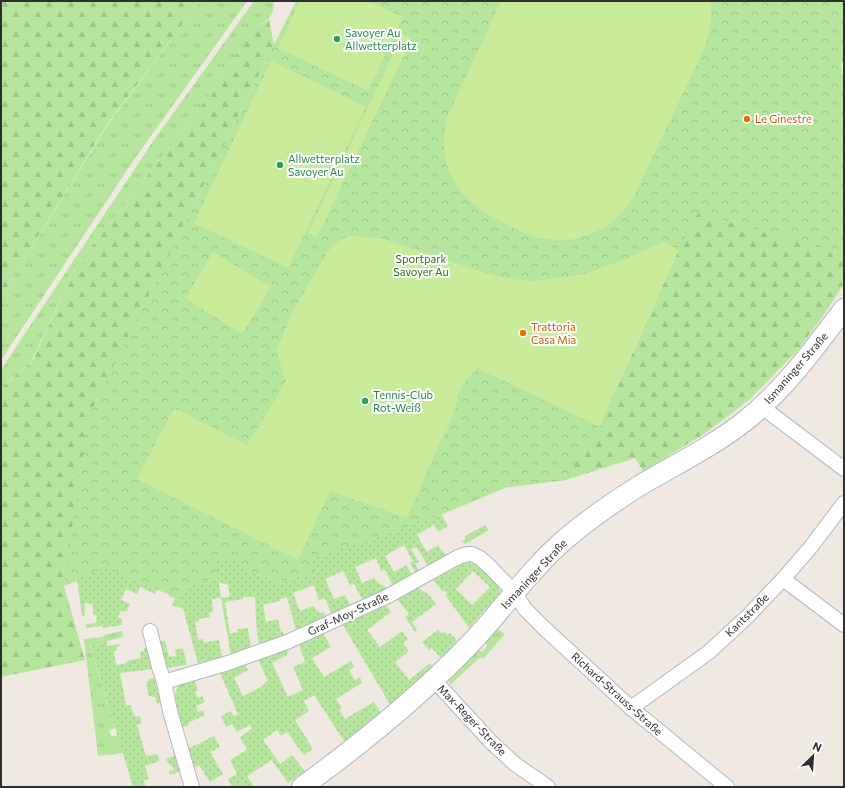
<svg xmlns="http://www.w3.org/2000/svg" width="845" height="788" viewBox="0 0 845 788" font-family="Commissioner,sans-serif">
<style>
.grass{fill:url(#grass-tufts)}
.forest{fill:url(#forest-firs);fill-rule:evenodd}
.park{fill:url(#park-crowns)}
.garden{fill:url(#garden-dots);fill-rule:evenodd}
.pitch{fill:#c9ec9a}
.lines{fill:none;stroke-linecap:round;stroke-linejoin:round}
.street-casing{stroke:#b4b7c1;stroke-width:16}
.secondary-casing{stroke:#b4b7c1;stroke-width:22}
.street{stroke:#fff;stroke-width:14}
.secondary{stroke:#fff;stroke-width:20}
.leisure-dot{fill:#2e9e5b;stroke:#fff;stroke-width:1.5}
.food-dot{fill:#e8710a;stroke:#fff;stroke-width:1.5}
.labels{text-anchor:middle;stroke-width:4;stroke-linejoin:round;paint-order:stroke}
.leisure-label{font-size:11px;fill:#27864d;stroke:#fff;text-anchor:start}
.food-label{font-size:11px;fill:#c56008;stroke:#fff;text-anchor:start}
.park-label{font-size:11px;fill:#2c6e1b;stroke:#fff}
.street-label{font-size:11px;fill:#2e2e2e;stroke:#fff}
</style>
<defs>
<pattern id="grass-tufts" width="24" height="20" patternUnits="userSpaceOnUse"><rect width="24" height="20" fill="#b6e59e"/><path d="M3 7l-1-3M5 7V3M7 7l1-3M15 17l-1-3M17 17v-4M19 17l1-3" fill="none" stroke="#9dc588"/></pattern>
<pattern id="forest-firs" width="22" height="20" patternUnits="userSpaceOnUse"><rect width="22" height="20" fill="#b6e59e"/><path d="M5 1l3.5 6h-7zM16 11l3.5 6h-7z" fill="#9dc588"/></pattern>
<pattern id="park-crowns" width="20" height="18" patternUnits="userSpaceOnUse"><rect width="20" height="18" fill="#b6e59e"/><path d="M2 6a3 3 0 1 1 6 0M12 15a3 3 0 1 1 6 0" fill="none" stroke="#9dc588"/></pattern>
<pattern id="garden-dots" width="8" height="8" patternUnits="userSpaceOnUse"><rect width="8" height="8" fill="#b6e59e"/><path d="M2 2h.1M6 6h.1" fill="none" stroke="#9dc588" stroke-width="1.8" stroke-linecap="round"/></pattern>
</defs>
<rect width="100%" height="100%" fill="#efe9e1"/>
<!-- grass -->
<g class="grass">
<polygon points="200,1 247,1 131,164 1,360 1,297 107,126"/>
<path d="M254,1H274C274,17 268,20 256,27L190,122L76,266L31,362L1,388V370L24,335L154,140Z"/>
<polygon points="170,594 176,597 179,594 184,609 172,605 175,598 169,596"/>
<polygon points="498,629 505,634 484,658 479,658 450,685 449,680 479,650 482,652 488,645 485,643"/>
<polygon points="122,631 123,637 90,645 115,728 109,730 111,737 118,735 123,753 98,756 84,639 103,637 104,635"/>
</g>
<!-- forest -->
<g class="forest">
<polygon points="1,1 200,1 106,126 1,297"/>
<path d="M269,20L274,45L183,227L633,198L844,235V284L823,316L798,350L751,398L731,414L704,434L643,471L635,458L566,480L507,487L445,513L309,560L249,572L218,561V579L194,583L176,597L105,569L64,586L85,660L1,677V388L32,362L76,266L190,122L256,27ZM678,251L633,352L604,414L600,427L477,368Z"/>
</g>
<!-- park -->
<polygon class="park" points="296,1 844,1 844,61 841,64 844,84 844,252 732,223 699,211 678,251 604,414 566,480 507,487 445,513 309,560 315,574 277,582 249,572 233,559 218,579 194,583 176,597 105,569 64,586 88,417"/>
<!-- garden -->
<g class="garden">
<path d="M441,514L448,526L438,532L434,525L417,535L427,552L438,545L443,552L449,556L429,567L416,547L411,549L419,562L415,564L420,572L416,574L410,563L413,561L404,545L385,556L394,572L406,565L413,576L393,587L385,569L381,571L376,558L355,567L362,583L374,578C377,584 384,584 387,589L363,601L354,584L350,585L343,571L325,579L334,599L345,595L351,606L332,615L325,598L319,600L314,585L293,593L300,611L314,606L316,610L321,613L324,612L326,617L296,630L287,597L280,599V601L263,605L266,622L278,619L281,632H283L284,635L259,645L256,621L255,597H243V599L225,602L230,634L238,632V629L248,628L251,648L231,656L221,598L212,599L213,612L209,613L210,617L199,619V621L195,622L198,640L203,639V643L219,640L222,658L198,663L179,594L194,583L218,579L217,561L233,559L249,572L277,582L314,574L309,560ZM219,582L228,585L230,597L221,598Z"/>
<polygon points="485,525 489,530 465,544 462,541 466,539 465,536"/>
<path d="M471,562L478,565L498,586L500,589L498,595L469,628L446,596L447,594L445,590L443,592L433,580L465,563ZM473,571L490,587L472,605L456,589Z"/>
<polygon points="105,568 157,590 155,594 140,587 137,594 126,589 121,600 130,604 126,612 121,610 118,617 122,619 122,625 103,628 102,626 86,628 86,624 96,623 97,615 93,614 93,604 85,603 85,616 82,616 77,580"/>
<polygon points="418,588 429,595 436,604 412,622 417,629 415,632 405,617 409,614 397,599"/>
<polygon points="386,605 391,612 367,630 380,647 402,631 408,639 403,643 409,651 395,662 409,680 430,663 433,667 391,706 343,625"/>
<polygon points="438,630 442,634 444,632 448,635 450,633 457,641 441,658 432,648 429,650 422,642"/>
<polygon points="323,633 331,647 312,658 324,677 351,661 354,667 349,670 355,680 360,677 362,683 336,699 342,708 339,710 345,719 374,702 381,713 345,742 328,717 328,716 314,695 304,701 309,711 295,720 313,749 304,755 287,732 281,736 277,730 263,740 280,764 292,755 305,771 288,783 272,760 247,776 254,787 232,787 228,779 237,774 230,760 247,750 240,737 252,729 250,725 237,732 232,724 226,727 221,716 231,711 234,716 238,714 219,671 233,669 245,664 248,670 234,678 243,696 259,688 268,681 258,659 288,647 287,655 272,663 288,697 303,690 293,667 305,662 299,644"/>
<polygon points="106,641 108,646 120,644 120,646 117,646 117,650 114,651 116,665 127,663 127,661 141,658 140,652 144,651 144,648 149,648 153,669 120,673 126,705 130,705 135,717 140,716 142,723 137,725 146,756 157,754 159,761 145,766 149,779 144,781 146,787 150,786 150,787 133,787 90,644"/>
<polygon points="165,641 169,657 176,656 175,650 183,648 187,665 165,668 157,642"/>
<polygon points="154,678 161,702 157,703 155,697 149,696 146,684 149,679"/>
<polygon points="194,680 198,690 195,692 198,698 202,696 205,702 196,706 198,712 203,710 205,715 188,723 189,725 181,728 174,697 178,686"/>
<polygon points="214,736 220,747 210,752 223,774 210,782 199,765 192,769 188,749"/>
<polygon points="177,755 181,771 170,775 169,771 174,770 172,766 168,763 166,759"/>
</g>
<!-- pitch -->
<g class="pitch">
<polygon points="300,1 368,1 403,17 368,91 278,48"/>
<path d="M501,1H710C713,17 710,31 705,47L633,198C617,225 586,242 554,240C538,240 521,232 506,224C460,201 433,169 448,115Z"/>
<polygon points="403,34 412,39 317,237 308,233"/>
<polygon points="271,61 366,107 288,268 194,223"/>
<polygon points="351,235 383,239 495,276 520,280 535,281 584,274 624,260 660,243 663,242 679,250 604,414 600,427 477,368 462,386 458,395 456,407 447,430 434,455 407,518 330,491 298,560 137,479 174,408 247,445 286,381 276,351 295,307 328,251 338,241"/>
<polygon points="213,252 271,287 242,334 185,298"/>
</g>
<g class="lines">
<!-- street casing -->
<g class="street-casing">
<g id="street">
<polyline points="762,407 844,469"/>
<polyline points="783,579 844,625"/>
<polyline points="150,631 159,667 164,682"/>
<polyline points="434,680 492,743 515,764 548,787"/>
<polyline points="631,708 709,652 747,617 783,579 810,548 844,503"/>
<polyline points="192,787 170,711 164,682 228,663 287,642 388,596 458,557 468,554 472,554 480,558 491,568 515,593 525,609 543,627 631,708 727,787"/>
</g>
</g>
<!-- secondary casing -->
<g class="secondary-casing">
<path id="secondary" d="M302,787C361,744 418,698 469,645C501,612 527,573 562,542C586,521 612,503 639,486C674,465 712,447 745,421C784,390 814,349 844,309"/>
</g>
<!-- street -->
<use href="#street" class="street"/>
<!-- secondary -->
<use href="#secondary" class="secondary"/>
</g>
<!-- markers -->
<g class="leisure-dot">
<circle cx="337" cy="39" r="4"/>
<circle cx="280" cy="165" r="4"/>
<circle cx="365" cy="401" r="4"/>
</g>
<g class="food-dot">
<circle cx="747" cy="119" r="4"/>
<circle cx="523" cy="333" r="4"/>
</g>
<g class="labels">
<!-- leisure labels -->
<g class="leisure-label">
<text x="345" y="37">Savoyer Au<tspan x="345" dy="13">Allwetterplatz</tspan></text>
<text x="288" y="163">Allwetterplatz<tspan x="288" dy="13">Savoyer Au</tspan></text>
<text x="373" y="399">Tennis-Club<tspan x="373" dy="13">Rot-Weiß</tspan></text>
</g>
<!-- food labels -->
<g class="food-label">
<text x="755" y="123">Le Ginestre</text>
<text x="531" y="331">Trattoria<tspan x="531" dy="13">Casa Mia</tspan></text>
</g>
<!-- park labels -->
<g class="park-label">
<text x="421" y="263">Sportpark<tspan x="421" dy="13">Savoyer Au</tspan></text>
</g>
<!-- street labels -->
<g class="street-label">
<text transform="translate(796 368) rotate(-49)" y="4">Ismaninger Straße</text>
<text transform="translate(534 574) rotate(-47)" y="4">Ismaninger Straße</text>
<text transform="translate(348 614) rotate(-25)" y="4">Graf-Moy-Straße</text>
<text transform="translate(747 615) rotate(-45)" y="4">Kantstraße</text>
<text transform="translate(617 694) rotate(42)" y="4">Richard-Strauss-Straße</text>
<text transform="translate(472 720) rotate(46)" y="4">Max-Reger-Straße</text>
</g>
</g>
<!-- border -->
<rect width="845" height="788" fill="none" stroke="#2e2e2e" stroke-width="4"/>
<!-- north arrow -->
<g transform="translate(813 756) rotate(25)" stroke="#ffffff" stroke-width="3" paint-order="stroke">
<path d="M0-3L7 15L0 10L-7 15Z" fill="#2e2e2e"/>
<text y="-6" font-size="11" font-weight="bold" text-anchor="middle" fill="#2e2e2e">N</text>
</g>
</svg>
